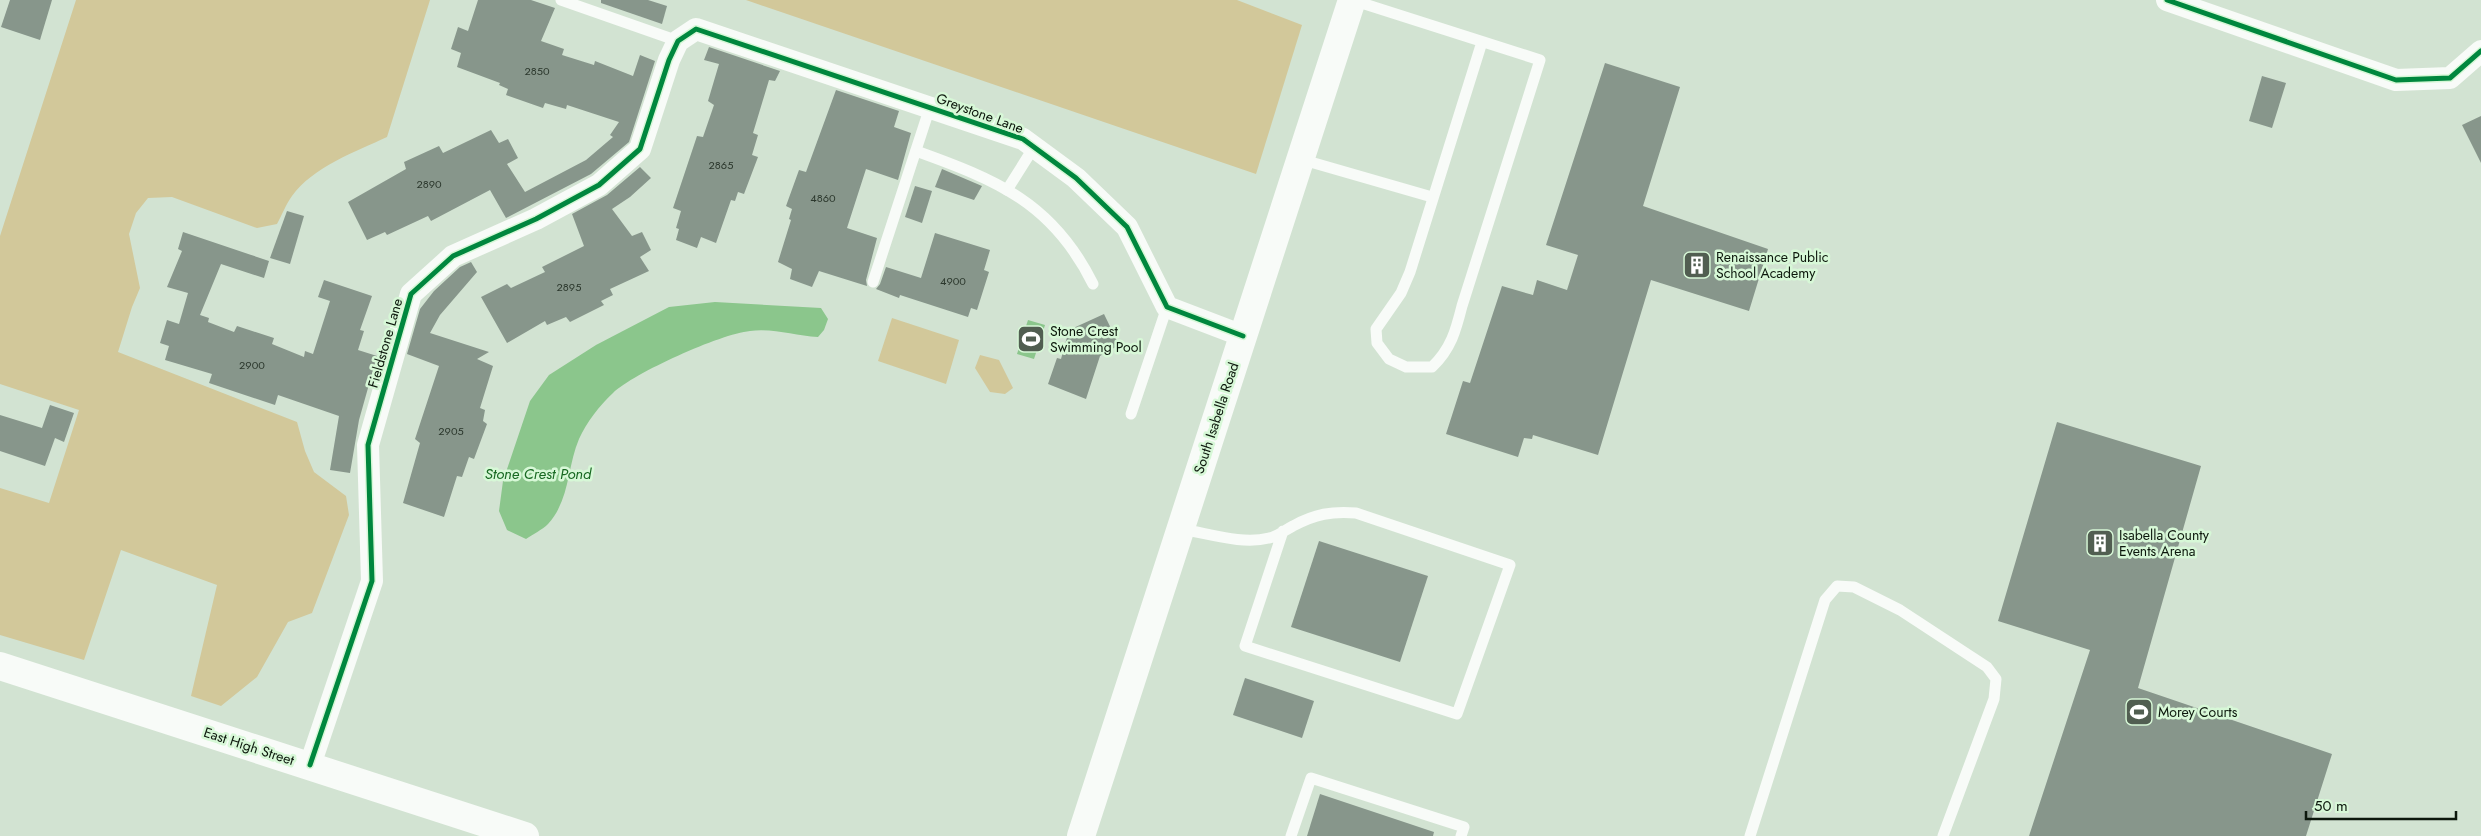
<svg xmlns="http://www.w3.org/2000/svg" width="2481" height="836" viewBox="0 0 2481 836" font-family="Jost,sans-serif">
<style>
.green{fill:#d2c89a}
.water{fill:#8bc68c}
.building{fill:#87968b}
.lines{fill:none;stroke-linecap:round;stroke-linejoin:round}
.lane{stroke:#f8fbf8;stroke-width:11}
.street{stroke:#f8fbf8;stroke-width:22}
.secondary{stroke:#f8fbf8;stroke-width:28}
.cycleway-casing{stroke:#d7f8d7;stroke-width:8}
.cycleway{stroke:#00873e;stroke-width:5}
.labels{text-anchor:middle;stroke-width:5;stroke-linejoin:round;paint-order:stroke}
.number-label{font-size:11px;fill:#2b372c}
.street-label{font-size:14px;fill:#0c170c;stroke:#d7f8d7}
.poi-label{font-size:14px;fill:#0c170c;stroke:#d7f8d7;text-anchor:start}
.water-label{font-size:15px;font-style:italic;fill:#186922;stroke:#d7f8d7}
</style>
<rect width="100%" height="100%" fill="#d2e3d2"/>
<!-- green -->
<g class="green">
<path d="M76,0H430L387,137C355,152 313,167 292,196C286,204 282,215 277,224L257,228L172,197L148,198L136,213L129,234L140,288L132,307L118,352L297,422L305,451L314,472L346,496L349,515L312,613L288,622L257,677L221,706L191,696L217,585L121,550L84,660L0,635V488L49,503L79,410L0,384V236Z"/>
<polygon points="746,0 1237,0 1302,25 1256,174"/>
<polygon points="892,318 959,340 946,384 878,361"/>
<polygon points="980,355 999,360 1013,388 1005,394 990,392 975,368"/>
</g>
<!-- water -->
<g class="water">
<path d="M715,302L821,308L828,319L824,330L818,337C795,336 773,328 750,331C720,334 634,373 613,393C600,405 586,423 579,439C567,467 570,500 548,524C542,530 533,534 526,539L507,530L499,511L503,481L530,401L549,375L596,345L669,307Z"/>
<polygon points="1028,320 1045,325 1034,359 1017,354"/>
</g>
<!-- building -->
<g class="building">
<polygon points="10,0 52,0 40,40 1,27"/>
<polygon points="478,0 531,0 555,8 541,41 564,49 562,55 594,65 595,61 633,76 640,55 655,61 629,142 591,174 506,218 490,190 431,221 428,216 387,235 385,232 367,240 348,202 406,169 404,162 439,146 443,153 491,130 499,143 508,139 518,158 507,164 525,192 586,160 613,137 610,135 619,122 567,105 566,109 545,103 543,108 506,95 508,89 499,85 500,83 457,67 461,53 451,49 458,27 468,31"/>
<polygon points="601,0 648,0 667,6 662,24 601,3"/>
<polygon points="709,47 780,71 775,81 769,80 753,133 758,135 752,155 758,157 744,194 738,192 735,201 731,200 716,243 701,237 697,248 676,240 679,229 676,228 681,211 673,208 697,136 703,137 714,105 708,101 719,64 704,60"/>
<polygon points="1605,63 1680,87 1643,206 1768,249 1749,311 1651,280 1598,455 1533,435 1532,439 1524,438 1518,457 1446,434 1463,381 1470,383 1502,286 1533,295 1537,280 1567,290 1578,255 1546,245"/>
<polygon points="2262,76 2286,83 2272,128 2249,121"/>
<polygon points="836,90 899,111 894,127 911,133 898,180 866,169 847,228 877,238 866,280 867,286 819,271 812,287 790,279 792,269 778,262 791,220 789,219 792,209 786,206 799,170 806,172"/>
<polygon points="2481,116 2481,163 2462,125"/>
<polygon points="640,167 651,178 630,197 612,209 632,236 642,232 651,250 640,257 649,271 610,289 613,295 601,301 604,305 570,322 566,317 547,325 545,321 507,343 481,297 507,284 511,288 545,272 542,267 584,246 572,214 607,195"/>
<polygon points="942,169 982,186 974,200 935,187"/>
<polygon points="915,186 932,191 922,223 905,217"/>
<polygon points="287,211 304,216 290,264 270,258"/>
<polygon points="183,232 269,261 264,278 221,264 200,315 209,318 208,322 234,332 237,326 274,338 272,344 304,357 305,351 313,354 330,301 318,297 324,280 372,296 360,330 364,331 358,350 377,356 359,420 350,473 330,470 339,416 278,395 275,405 209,383 212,374 165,360 169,346 160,343 167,320 179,324 188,293 167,287 182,251 178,249"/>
<polygon points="935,233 990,250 984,270 989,272 977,310 971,308 968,317 900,295 899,298 876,289 880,284 886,267 921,278"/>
<polygon points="471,262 477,272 440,315 430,333 489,352 477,359 493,366 480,408 485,410 483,421 487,424 474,459 469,457 462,477 457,476 444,517 403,503 420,443 415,439 439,366 407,354 420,309 434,291 460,267"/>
<polygon points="1104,314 1119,345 1100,356 1086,399 1048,384 1057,358 1061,359 1069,330"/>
<polygon points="50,405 74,413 64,442 55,438 45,466 0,451 0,415 42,428"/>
<polygon points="2057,422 2201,466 2138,688 2332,754 2306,836 2029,836 2090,650 1998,621"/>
<polygon points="1319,541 1428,576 1400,662 1291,627"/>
<polygon points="1245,678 1314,701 1302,738 1233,715"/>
<polygon points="1320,794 1434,832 1433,836 1307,836"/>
</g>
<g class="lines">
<!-- lane -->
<g class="lane">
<polyline points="561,0 678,41"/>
<path d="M1352,0L1540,60L1462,306C1456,330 1451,349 1432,367H1406L1389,359L1377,343L1376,329L1401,293L1410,272L1482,42"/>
<path d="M916,151C997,180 1053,203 1093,284"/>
<polyline points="1300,159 1432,197"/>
<polyline points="1007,190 1034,147"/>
<polyline points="873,282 930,107"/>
<polyline points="1131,414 1167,307"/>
<path d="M1180,529C1208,533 1241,545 1269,538C1277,537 1285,530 1293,526C1315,514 1332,511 1356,513L1510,565L1457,714L1245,646L1283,531"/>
<polyline points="1291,836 1311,778 1464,827 1461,836"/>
<polyline points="1750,836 1825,600 1837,586 1854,587 1900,610 1987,667 1996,679 1994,699 1943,836"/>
</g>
<!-- street -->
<g class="street">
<polyline points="2167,0 2396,80 2450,78 2481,51"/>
<polyline points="310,765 372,581 368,445 411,294 453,256 536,219 599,185 640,149 669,60 678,41 696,29 1023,139 1076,178 1127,227 1167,307 1243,336"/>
</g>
<!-- secondary -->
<g class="secondary">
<polyline points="0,666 525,836"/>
<polyline points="1081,836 1352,0"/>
</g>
<!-- cycleway casing -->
<g class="cycleway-casing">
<g id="cycleway">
<polyline points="2167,0 2396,80 2450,78 2481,51"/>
<polyline points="310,765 372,581 368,445 411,294 453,256 536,219 599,185 640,149 669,60 678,41 696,29 1023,139 1076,178 1127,227 1167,307 1243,336"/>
</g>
</g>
<!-- cycleway -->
<use href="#cycleway" class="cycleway"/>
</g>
<!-- icons -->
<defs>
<g id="building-square" transform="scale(1.4375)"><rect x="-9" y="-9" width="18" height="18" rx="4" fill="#515e51" stroke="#d7f8d7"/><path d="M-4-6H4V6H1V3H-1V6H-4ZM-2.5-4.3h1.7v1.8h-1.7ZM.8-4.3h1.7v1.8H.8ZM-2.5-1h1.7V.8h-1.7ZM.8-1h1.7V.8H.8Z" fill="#fff"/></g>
<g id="stadium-square" transform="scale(1.4375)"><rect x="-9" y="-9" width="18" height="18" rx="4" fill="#515e51" stroke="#d7f8d7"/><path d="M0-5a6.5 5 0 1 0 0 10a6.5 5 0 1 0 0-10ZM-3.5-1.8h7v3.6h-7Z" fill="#fff"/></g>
</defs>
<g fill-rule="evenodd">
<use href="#building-square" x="1697" y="265"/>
<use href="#stadium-square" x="1031" y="339"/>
<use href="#building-square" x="2100" y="543"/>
<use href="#stadium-square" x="2139" y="712"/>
</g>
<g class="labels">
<!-- number labels -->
<g class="number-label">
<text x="537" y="75">2850</text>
<text x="721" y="169">2865</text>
<text x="429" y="188">2890</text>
<text x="823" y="202">4860</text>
<text x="953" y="285">4900</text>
<text x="569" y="291">2895</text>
<text x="252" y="369">2900</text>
<text x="451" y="435">2905</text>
</g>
<!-- street labels -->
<g class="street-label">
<text transform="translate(980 113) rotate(20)" y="5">Greystone Lane</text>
<text transform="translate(385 343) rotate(-74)" y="5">Fieldstone Lane</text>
<text transform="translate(1216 418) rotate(-72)" y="5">South Isabella Road</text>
<text transform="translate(249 746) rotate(18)" y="5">East High Street</text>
</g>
<!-- poi labels -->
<g class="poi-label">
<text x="1716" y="262">Renaissance Public<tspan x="1716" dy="16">School Academy</tspan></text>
<text x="1050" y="336">Stone Crest<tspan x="1050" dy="16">Swimming Pool</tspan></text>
<text x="2119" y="540">Isabella County<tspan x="2119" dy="16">Events Arena</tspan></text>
<text x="2158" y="717">Morey Courts</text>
</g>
<!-- water labels -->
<g class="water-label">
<text x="538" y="479">Stone Crest Pond</text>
</g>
</g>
<!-- scale -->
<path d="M2306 811v8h150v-8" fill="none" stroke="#0c170c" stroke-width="2.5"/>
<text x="2314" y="811" font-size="15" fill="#0c170c" stroke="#d7f8d7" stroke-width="4" paint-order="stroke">50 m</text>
</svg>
